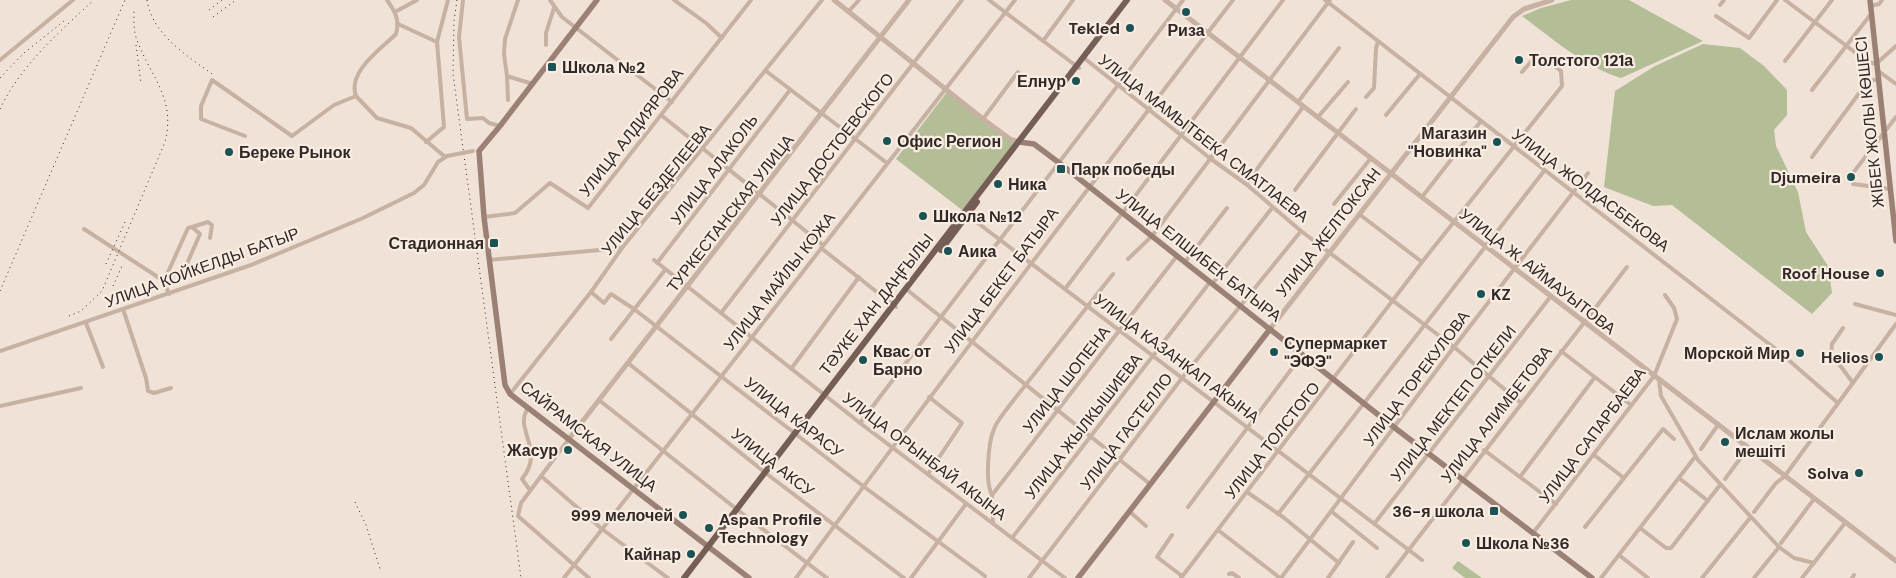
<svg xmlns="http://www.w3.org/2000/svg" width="1896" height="578" viewBox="0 0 1896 578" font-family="'DM Sans',sans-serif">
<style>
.green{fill:#b3be97}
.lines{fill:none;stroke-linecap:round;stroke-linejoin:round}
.minor{stroke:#c7b1a3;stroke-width:4}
.tertiary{stroke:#c7b1a3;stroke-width:5}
.secondary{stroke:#9b8075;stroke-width:5.5}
.primary{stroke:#745e56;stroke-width:6}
.rail{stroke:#322825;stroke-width:1;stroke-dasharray:1 4;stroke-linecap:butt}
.minor-bridge{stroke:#c7b1a3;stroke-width:4}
.poi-dot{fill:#1b5253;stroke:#f8ede2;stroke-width:2}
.labels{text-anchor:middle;stroke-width:4.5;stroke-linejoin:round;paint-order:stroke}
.poi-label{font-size:16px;font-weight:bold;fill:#322825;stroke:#f8ede2;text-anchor:start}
.street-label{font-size:16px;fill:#322825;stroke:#f8ede2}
</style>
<rect width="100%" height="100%" fill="#f0e2d6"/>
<!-- green -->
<g class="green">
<path d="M1571,0H1629L1703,41L1621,78C1583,66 1553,39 1522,16L1541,8Z"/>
<polygon points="1703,44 1740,48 1764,66 1787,90 1787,115 1774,130 1776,146 1798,192 1806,232 1828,266 1832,293 1812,314 1672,205 1653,206 1604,187 1615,91 1655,66"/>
<polygon points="947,92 1014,143 962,210 896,159"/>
<polygon points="1458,561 1482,578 1465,578 1452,568"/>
</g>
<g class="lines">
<!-- minor -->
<g class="minor">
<polyline points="463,0 459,37 467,119 483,118 489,123 500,126"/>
<polyline points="518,0 505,39 504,54 507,76 533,84"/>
<polyline points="550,0 562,17 672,102"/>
<polyline points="674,0 706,23 722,38"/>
<polyline points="989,0 1079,68"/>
<polyline points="1325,0 1777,350 1838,403"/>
<polyline points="1785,0 1868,62 1876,64 1896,46"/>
<polyline points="1720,5 1724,0"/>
<polyline points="1870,6 1879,4 1882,0"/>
<polyline points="849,11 859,0"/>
<polyline points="395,12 417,0"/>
<polyline points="1716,16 1749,38 1777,0"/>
<polyline points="398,24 437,42"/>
<polyline points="1043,41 1073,0"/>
<polyline points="546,45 546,33 554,8"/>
<polyline points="1084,58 1211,159 1246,184 1301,231 1454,347 1521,403"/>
<polyline points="0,60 73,0"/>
<polyline points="1785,61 1832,0"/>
<polyline points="1877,70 1896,84"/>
<polyline points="766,71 887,163"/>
<polyline points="507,76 508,100"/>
<polyline points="1812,90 1871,14"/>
<path d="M356,96C347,72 381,49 396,34C400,20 395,11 387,0"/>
<polyline points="1366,97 1374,88 1376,48 1378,42"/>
<polyline points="1298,102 1339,48"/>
<polyline points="661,115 823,245"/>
<polyline points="1386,115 1420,74"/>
<polyline points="1318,117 1348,82"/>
<polyline points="983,119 1018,72"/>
<polyline points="245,136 201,119 201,106 212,80 292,136 334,105 356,96 377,118 411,128 444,156"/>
<polyline points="426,142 444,127 437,42 448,0"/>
<polyline points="1812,157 1863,88 1870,81 1878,79"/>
<polyline points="1853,173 1896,117"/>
<polyline points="1246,184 1303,107"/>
<polyline points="1853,184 1890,189"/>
<polyline points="1295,190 1356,109"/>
<polyline points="1422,197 1481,121"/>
<polyline points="1334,204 1371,158"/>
<polyline points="966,214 1422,560"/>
<polyline points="1359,214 1422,262"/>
<polyline points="484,217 515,213 550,183 588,208 751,0"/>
<polyline points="192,227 208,222 212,225 210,238"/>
<polyline points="84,229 164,281 169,294"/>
<polyline points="821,248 896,307"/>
<polyline points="1128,259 1152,236 1330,0"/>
<polyline points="489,260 622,248"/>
<polyline points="654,260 860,423 1065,578"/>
<polyline points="1185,262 1227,208"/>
<polyline points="657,263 790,90"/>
<polyline points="164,281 188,228 192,227 200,234 182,275"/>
<polyline points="1213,283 1272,208"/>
<polyline points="906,289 1150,484"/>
<polyline points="1065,289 1283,0"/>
<polyline points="591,292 604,303 611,294 634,309 863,486 985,576"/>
<polyline points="1855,304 1896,315"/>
<polyline points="123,309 146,378 148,391 154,393 171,388"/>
<polyline points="721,313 962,0"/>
<polyline points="86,323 103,367"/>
<polyline points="1843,328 1832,344 1831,353 1853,383"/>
<polyline points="611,339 665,270"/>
<polyline points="0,351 251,265 363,218 414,193 424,185 438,162 447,156"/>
<polyline points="1561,351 1631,405"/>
<polyline points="628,363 767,474 904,578"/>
<polyline points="791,369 859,277"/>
<polyline points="1659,380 1661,396 1698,460 1779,547 1794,558 1814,563"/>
<polyline points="510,394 591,292 622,248 822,0"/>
<polyline points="599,400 739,511 827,578"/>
<polyline points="0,406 81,388"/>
<path d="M528,408C513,430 546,449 522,479L530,490"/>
<polyline points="860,423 1183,0"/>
<polyline points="568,440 521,503 518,516 589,578"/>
<polyline points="1701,449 1718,425"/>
<polyline points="1484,450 1556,504"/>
<polyline points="1594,455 1624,478"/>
<polyline points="928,474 962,423 929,397"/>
<polyline points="541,476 602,529 668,578"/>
<polyline points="1520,477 1595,377"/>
<polyline points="1679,478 1708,501"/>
<polyline points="1725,479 1748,448"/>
<polyline points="1247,492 1283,517 1339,563"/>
<path d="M992,495C985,483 988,443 994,429C997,421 1004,413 1009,406L1113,274"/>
<polyline points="1188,507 1302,355"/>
<polyline points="1129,511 1146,526"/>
<polyline points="1331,511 1377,548"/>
<polyline points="1754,512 1776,483 1784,477 1896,324"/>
<polyline points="1278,514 1544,171"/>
<polyline points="993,523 992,495 1177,256"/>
<polyline points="1374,524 1551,296"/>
<polyline points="1585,527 1663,429 1674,439"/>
<polyline points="1640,528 1666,548 1671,548 1720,485"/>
<polyline points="1218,530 1280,578"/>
<polyline points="1533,533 1654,376 1677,319 1674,308 1665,295"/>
<polyline points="1172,535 1157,557 1182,576"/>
<polyline points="1012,538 1210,282"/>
<polyline points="1781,543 1814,499"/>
<polyline points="1619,555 1648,578"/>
<polyline points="1229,574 1232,573 1239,578"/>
<polyline points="564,578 1015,0"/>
<path d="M796,578C939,383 1085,192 1233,0"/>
<polyline points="911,578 966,504"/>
<polyline points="1029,578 1182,378 1301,231"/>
<polyline points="1181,578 1422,262 1562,86 1561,71 1541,56 1535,57 1522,72"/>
<polyline points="1281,578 1454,347 1588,173"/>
<polyline points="1328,578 1353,542"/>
<polyline points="1387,578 1627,267"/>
<polyline points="1601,578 1695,457"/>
<polyline points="1702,578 1750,518"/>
<polyline points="1754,578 1779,547"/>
<polyline points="1802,578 1845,523"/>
<polyline points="1852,578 1854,575"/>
</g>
<!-- tertiary -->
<g class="tertiary">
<polyline points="834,0 983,119 1010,139 1019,142"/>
<polyline points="1165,0 1896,561"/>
<polyline points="1270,329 1513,17 1524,9 1552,0"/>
<polyline points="568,440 909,0"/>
</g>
<!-- secondary -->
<g class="secondary">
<polyline points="597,0 500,126 479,151 484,217 505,385 510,394 749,578"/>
<polyline points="1870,0 1896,241"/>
<polyline points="1019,142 1034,144 1058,162 1395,428 1592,578"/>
<polyline points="1078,578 1270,329"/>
</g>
<!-- primary -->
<g class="primary">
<polyline points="941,250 977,202"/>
<polyline points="684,578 1127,0"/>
</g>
<!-- rail -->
<g class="rail">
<path d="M147,0C152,35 189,57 215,76"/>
<polyline points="457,0 454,21 453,74 521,578"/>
<polyline points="209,10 222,0"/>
<polyline points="213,17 236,0"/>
<polyline points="136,45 141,83"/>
<polyline points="0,78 24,53 64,21"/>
<path d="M0,109C21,65 59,32 94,0"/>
<polyline points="106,264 125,222"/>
<polyline points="113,286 122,266"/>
<polyline points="0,291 125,0"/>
<path d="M69,316L81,311L102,291L165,142C176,98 151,78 137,40C133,30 134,19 134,8"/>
<polyline points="355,502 366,525 380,569"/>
</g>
<!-- minor-bridge -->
<polyline class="minor-bridge" points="447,156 473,151"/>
</g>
<!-- markers -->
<g class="poi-dot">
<circle cx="1186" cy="12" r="5"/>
<circle cx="1130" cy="28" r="5"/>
<circle cx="1519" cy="60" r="5"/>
<rect x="547" y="62" width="10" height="10" rx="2.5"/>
<circle cx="1076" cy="81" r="5"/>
<circle cx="887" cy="141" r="5"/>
<circle cx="1497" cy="142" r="5"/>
<circle cx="229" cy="152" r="5"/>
<rect x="1056" y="164" width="10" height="10" rx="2.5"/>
<circle cx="1851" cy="177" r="5"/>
<circle cx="998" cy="184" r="5"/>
<circle cx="923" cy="216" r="5"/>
<rect x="489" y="238" width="10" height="10" rx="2.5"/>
<circle cx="948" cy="251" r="5"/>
<circle cx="1880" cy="273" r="5"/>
<circle cx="1481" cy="294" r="5"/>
<circle cx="1274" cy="352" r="5"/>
<circle cx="1800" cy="353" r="5"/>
<circle cx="1879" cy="357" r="5"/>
<circle cx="863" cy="360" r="5"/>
<circle cx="1725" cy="442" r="5"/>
<circle cx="568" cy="450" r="5"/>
<circle cx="1859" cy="473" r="5"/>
<rect x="1489" y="506" width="10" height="10" rx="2.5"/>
<circle cx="683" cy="515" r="5"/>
<circle cx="709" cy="528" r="5"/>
<circle cx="1466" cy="543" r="5"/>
<circle cx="691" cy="554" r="5"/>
</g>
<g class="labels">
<!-- poi labels -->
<g class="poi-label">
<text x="1120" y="34" text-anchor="end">Tekled</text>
<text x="1186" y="36" text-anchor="middle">Риза</text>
<text x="1529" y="66">Толстого 121а</text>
<text x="562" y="73">Школа №2</text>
<text x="1066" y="87" text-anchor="end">Елнур</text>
<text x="1487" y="139" text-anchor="end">Магазин<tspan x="1487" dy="18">"Новинка"</tspan></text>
<text x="897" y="147">Офис Регион</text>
<text x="239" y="158">Береке Рынок</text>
<text x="1071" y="175">Парк победы</text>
<text x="1841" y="183" text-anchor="end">Djumeira</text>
<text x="1008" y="190">Ника</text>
<text x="933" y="222">Школа №12</text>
<text x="484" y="249" text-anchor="end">Стадионная</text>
<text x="958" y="257">Аика</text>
<text x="1870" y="279" text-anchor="end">Roof House</text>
<text x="1491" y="300">KZ</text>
<text x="1284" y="349">Супермаркет<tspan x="1284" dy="18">"ЭФЭ"</tspan></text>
<text x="873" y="357">Квас от<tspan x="873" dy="18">Барно</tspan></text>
<text x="1790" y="359" text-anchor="end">Морской Мир</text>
<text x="1869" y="363" text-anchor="end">Helios</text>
<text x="1735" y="439">Ислам жолы<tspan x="1735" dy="18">мешіті</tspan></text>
<text x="558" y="456" text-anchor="end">Жасур</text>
<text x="1849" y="479" text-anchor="end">Solva</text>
<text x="1484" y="517" text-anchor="end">36-я школа</text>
<text x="673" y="521" text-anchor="end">999 мелочей</text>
<text x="719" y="525">Aspan Profile<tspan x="719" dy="18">Technology</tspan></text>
<text x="1476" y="549">Школа №36</text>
<text x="681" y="560" text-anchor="end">Кайнар</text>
</g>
<!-- street labels -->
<g class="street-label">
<text transform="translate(1869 122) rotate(-96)" y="6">ЖІБЕК ЖОЛЫ КӨШЕСІ</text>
<text transform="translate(631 132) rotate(-52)" y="6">УЛИЦА АЛДИЯРОВА</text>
<text transform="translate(1204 138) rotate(38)" y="6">УЛИЦА МАМЫТБЕКА СМАТЛАЕВА</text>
<text transform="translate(832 149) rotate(-52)" y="6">УЛИЦА ДОСТОЕВСКОГО</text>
<text transform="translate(714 169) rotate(-53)" y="6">УЛИЦА АЛАКОЛЬ</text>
<text transform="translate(656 189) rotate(-51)" y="6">УЛИЦА БЕЗДЕЛЕЕВА</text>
<text transform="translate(1591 190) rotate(37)" y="6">УЛИЦА ЖОЛДАСБЕКОВА</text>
<text transform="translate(730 213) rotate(-52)" y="6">ТУРКЕСТАНСКАЯ УЛИЦА</text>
<text transform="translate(1328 232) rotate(-52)" y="6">УЛИЦА ЖЕЛТОКСАН</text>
<text transform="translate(1199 255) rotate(38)" y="6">УЛИЦА ЕЛШИБЕК БАТЫРА</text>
<text transform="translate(202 267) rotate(-20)" y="6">УЛИЦА КОЙКЕЛДЫ БАТЫР</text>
<text transform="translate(1538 271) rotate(38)" y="6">УЛИЦА Ж. АЙМАУЫТОВА</text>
<text transform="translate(1001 280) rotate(-53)" y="6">УЛИЦА БЕКЕТ БАТЫРА</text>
<text transform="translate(779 281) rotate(-52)" y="6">УЛИЦА МАЙЛЫ КОЖА</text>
<text transform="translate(876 304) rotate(-52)" y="6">ТӘУКЕ ХАН ДАҢҒЫЛЫ</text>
<text transform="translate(1177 358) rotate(37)" y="6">УЛИЦА КАЗАНКАП АКЫНА</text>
<text transform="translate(1416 378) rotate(-53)" y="6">УЛИЦА ТОРЕКУЛОВА</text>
<text transform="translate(1066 379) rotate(-52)" y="6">УЛИЦА ШОПЕНА</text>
<text transform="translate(1453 403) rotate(-52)" y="6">УЛИЦА МЕКТЕП ОТКЕЛИ</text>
<text transform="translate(1496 414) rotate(-52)" y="6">УЛИЦА АЛИМБЕТОВА</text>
<text transform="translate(794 417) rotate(38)" y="6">УЛИЦА КАРАСУ</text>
<text transform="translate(1083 426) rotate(-52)" y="6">УЛИЦА ЖЫЛКЫШИЕВА</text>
<text transform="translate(1126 431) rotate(-53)" y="6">УЛИЦА ГАСТЕЛЛО</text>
<text transform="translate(1592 435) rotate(-53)" y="6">УЛИЦА САПАРБАЕВА</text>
<text transform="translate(589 436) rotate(38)" y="6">САЙРАМСКАЯ УЛИЦА</text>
<text transform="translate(1272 440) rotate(-52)" y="6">УЛИЦА ТОЛСТОГО</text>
<text transform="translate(925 456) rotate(37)" y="6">УЛИЦА ОРЫНБАЙ АКЫНА</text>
<text transform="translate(773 462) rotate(38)" y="6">УЛИЦА АКСУ</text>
</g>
</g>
</svg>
